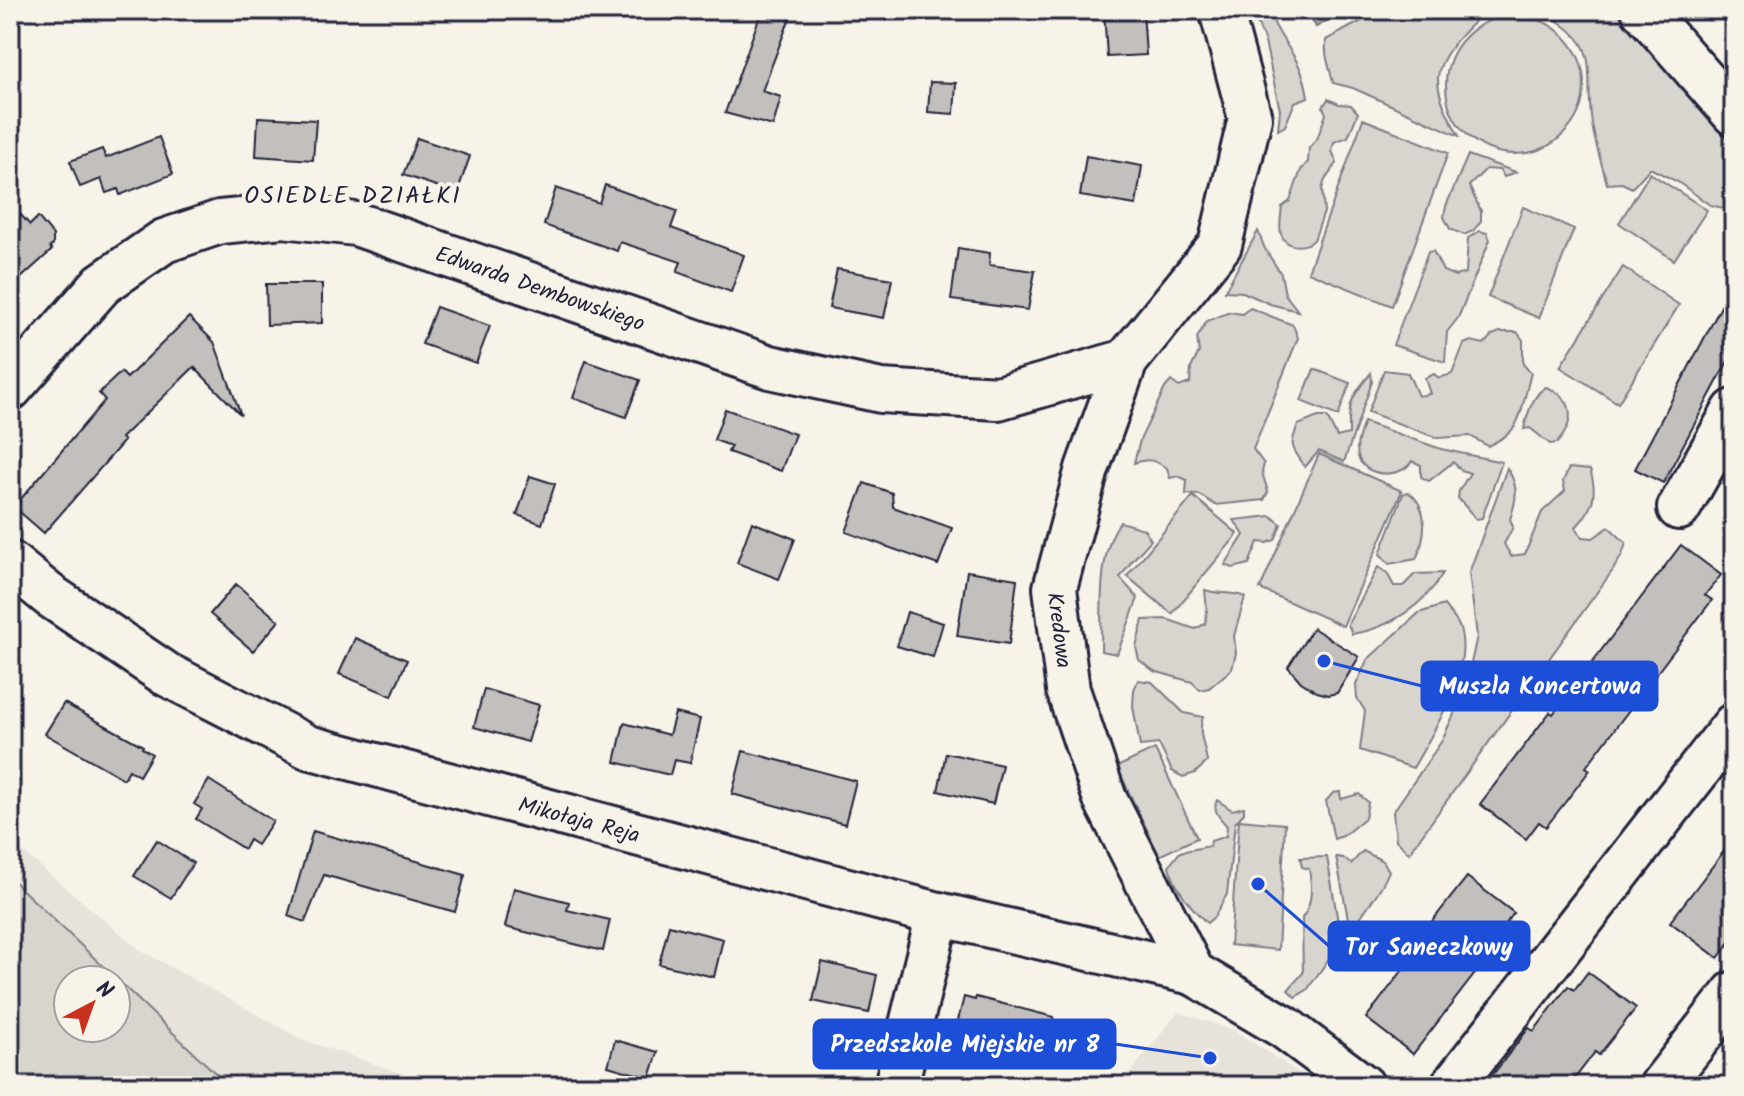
<svg xmlns="http://www.w3.org/2000/svg" width="1744" height="1096" viewBox="0 0 1744 1096" font-family="Kalam,sans-serif">
<style>
.built{fill:#e7e3db;fill-rule:evenodd}
.green{fill:#d8d5cf;stroke:#7d7c85;stroke-width:2;fill-rule:evenodd}
.water{fill:#aeabad;stroke:#76747f;stroke-width:2}
.building{fill:#c2bfbd;stroke:#22223b;stroke-width:2}
.lines{fill:none;stroke-linecap:round;stroke-linejoin:round}
.minor-casing{stroke:#22223b;stroke-width:48}
.minor{stroke:#f7f3e8;stroke-width:42}
.labels{text-anchor:middle;stroke-width:8;stroke-linejoin:round;paint-order:stroke}
.street-label{font-size:22px;fill:#22223b;stroke:#f7f3e8}
.neighbourhood-label{font-size:24px;letter-spacing:2px;fill:#22223b;stroke:#f7f3e8}
.leader{fill:none;stroke:#1d4ed8;stroke-width:3}
.callout-dot{fill:#1d4ed8;stroke:#f7f3e8;stroke-width:3}
.callout{fill:#1d4ed8;stroke:#1d4ed8;stroke-width:3}
.callout-label{font-size:24px;text-anchor:middle;font-weight:bold;fill:#fff}
</style>
<rect width="100%" height="100%" fill="#f7f3e8"/>
<filter id="ink" filterUnits="userSpaceOnUse"><feTurbulence type="fractalNoise" baseFrequency=".0125" numOctaves="2"/><feDisplacementMap in="SourceGraphic" scale="16" xChannelSelector="R" yChannelSelector="G"/><feConvolveMatrix kernelMatrix="1 2 1 2 8 2 1 2 1" color-interpolation-filters="sRGB"/></filter>
<g filter="url(#ink)">
<!-- built -->
<g class="built">
<path d="M10,841L140,950L303,1040L440,1086H10ZM68,980H116V1028H68Z"/>
<polygon points="1178,1012 1234,1030 1319,1086 1120,1086"/>
</g>
<!-- green -->
<g class="green">
<path d="M1252,10H1268C1281,45 1302,55 1308,97L1295,102L1285,126L1278,130L1280,110L1265,42Z"/>
<path d="M1382,10L1485,12C1469,26 1440,54 1438,77C1437,97 1450,119 1459,136L1353,88L1333,83C1330,67 1324,56 1326,40Z"/>
<path d="M1540,10H1622L1734,137V200L1724,208L1710,205L1678,182L1650,168L1632,188L1622,183L1607,184C1602,164 1595,144 1592,124C1583,63 1606,47 1540,10Z"/>
<circle cx="1515" cy="85" r="69"/>
<path d="M1328,99L1339,104L1351,105L1358,113L1348,137L1334,142L1332,151L1337,163L1325,180L1322,189L1324,212L1314,240C1304,248 1286,249 1281,234C1279,226 1281,215 1282,207L1290,201L1301,170L1308,162L1309,148L1317,139L1326,114L1323,107Z"/>
<polygon points="1363,119 1448,153 1392,306 1308,272"/>
<polygon points="1468,155 1516,172 1504,177 1500,170 1486,169 1469,186 1481,211 1481,221 1473,231 1464,235 1450,229 1444,217 1446,206"/>
<polygon points="1650,173 1707,210 1674,260 1619,223"/>
<polygon points="1523,207 1574,229 1539,318 1488,297"/>
<polygon points="1258,231 1265,249 1281,274 1285,294 1298,311 1270,304 1243,292 1225,291"/>
<polygon points="1480,231 1487,233 1490,240 1458,318 1447,332 1445,362 1393,345 1428,252 1433,251 1443,271 1455,276 1466,273 1468,238"/>
<polygon points="1623,267 1679,305 1618,403 1560,367"/>
<path d="M1250,308L1293,325L1298,338L1253,449L1264,464L1262,472L1268,492L1264,500L1215,505L1200,495L1186,494L1187,480L1178,476L1170,478L1167,468C1154,460 1149,458 1134,463L1140,440L1165,388L1171,381L1179,387L1190,383L1191,368L1199,352L1197,338L1207,321L1230,312L1242,314Z"/>
<path d="M1500,332H1517L1523,340V364L1531,373C1527,386 1521,423 1511,431C1506,437 1495,442 1488,446L1470,436L1437,438L1368,412L1384,370L1408,373L1418,396L1430,394L1425,378L1434,374L1439,378L1452,374L1464,344L1471,341L1484,344L1492,335Z"/>
<polygon points="1314,369 1350,383 1338,416 1301,401"/>
<path d="M1371,373L1372,382L1344,462L1319,451L1305,467C1293,447 1288,449 1298,425L1318,417H1327L1337,437L1349,434C1348,403 1351,397 1371,373Z"/>
<path d="M1546,387C1575,398 1576,421 1557,443L1550,444L1530,428L1524,429C1527,415 1533,394 1546,387Z"/>
<path d="M1364,422L1441,449L1502,462L1482,518L1476,519L1458,498L1459,491L1470,473L1461,470L1453,462L1429,481L1421,477V465L1412,461C1403,477 1368,479 1359,459C1354,447 1360,433 1364,422Z"/>
<polygon points="1319,454 1402,491 1343,626 1260,589"/>
<path d="M1507,468C1519,486 1517,499 1510,519L1513,527L1504,544L1511,556L1525,554L1542,512L1565,491L1563,481L1569,468L1590,470C1598,494 1593,509 1576,527L1582,537L1593,538L1609,527L1626,543L1622,555L1613,570L1409,853L1396,840L1393,812L1441,742L1465,691L1477,636L1469,573Z"/>
<path d="M1408,492C1430,507 1426,537 1416,559L1389,564L1380,554L1403,494Z"/>
<polygon points="1193,496 1238,534 1172,614 1127,576"/>
<polygon points="1271,516 1281,524 1275,540 1267,543 1258,542 1249,564 1233,568 1225,565 1244,535 1234,520"/>
<path d="M1120,522L1144,529L1151,540L1132,561L1120,578L1138,598L1117,654L1101,651C1102,613 1097,553 1120,522Z"/>
<path d="M1378,567L1387,573L1394,586H1403L1415,574L1443,573C1425,605 1388,629 1352,634L1348,624Z"/>
<path d="M1205,590C1219,595 1231,591 1245,597L1234,636L1236,653L1232,669L1209,688L1200,690L1192,682L1154,671L1139,660L1136,647L1143,620L1166,619L1195,629L1205,624L1207,610Z"/>
<path d="M1444,605C1448,611 1456,619 1459,626C1475,667 1433,733 1413,768L1360,750L1365,711L1357,698L1356,685L1367,660L1419,613Z"/>
<path d="M1138,680L1152,682L1184,713L1203,717C1197,734 1205,744 1207,762L1195,773L1183,777L1172,771L1159,744L1140,746L1133,706L1134,690Z"/>
<polygon points="1155,749 1197,838 1159,856 1117,767"/>
<polygon points="1340,792 1341,799 1359,794 1368,802 1365,818 1343,836 1334,839 1326,801 1333,793"/>
<path d="M1217,800L1232,810L1244,807V813L1235,823L1227,894L1215,916L1207,923C1192,909 1174,887 1169,866L1180,852L1210,846L1211,841L1226,836L1227,826C1220,818 1212,811 1217,800Z"/>
<polygon points="1239,820 1285,824 1278,950 1230,945"/>
<path d="M1363,851L1383,861L1389,871C1379,897 1363,908 1351,934L1336,857L1343,858L1351,864Z"/>
<path d="M1327,857L1339,928L1338,946L1307,990L1295,997L1288,990L1303,973L1302,918C1313,904 1312,886 1309,869L1302,867L1300,858Z"/>
<path d="M10,878L229,1086H10ZM68,980H116V1028H68Z"/>
</g>
<!-- water -->
<polygon class="water" points="1307,10 1346,10 1316,27"/>
<!-- building -->
<g class="building">
<polygon points="762,10 793,10 762,91 781,97 773,126 725,113"/>
<polygon points="1104,10 1143,10 1146,55 1107,57"/>
<polygon points="930,82 956,83 954,114 928,112"/>
<polygon points="258,117 316,120 313,160 256,156"/>
<polygon points="159,137 173,174 120,195 118,189 106,193 101,179 80,187 70,161 102,149 106,158"/>
<polygon points="417,138 470,156 457,193 403,175"/>
<polygon points="1086,156 1142,166 1136,205 1080,196"/>
<polygon points="605,185 677,211 671,228 744,255 731,292 677,272 681,262 620,242 617,251 544,225 556,188 599,203"/>
<polygon points="10,203 30,225 38,217 53,235 53,245 50,247 52,250 10,288"/>
<polygon points="958,248 990,253 989,265 1035,271 1028,310 951,300"/>
<polygon points="837,269 892,279 884,318 829,308"/>
<polygon points="1734,282 1734,350 1663,483 1635,469"/>
<polygon points="266,284 322,284 322,323 267,325"/>
<polygon points="436,307 490,326 476,363 422,344"/>
<polygon points="189,317 214,342 241,415 194,367 121,438 124,441 44,533 14,507 105,400 99,393 121,372 127,378"/>
<polygon points="586,361 640,380 626,417 573,398"/>
<polygon points="725,409 795,434 781,471 728,452 731,446 714,440"/>
<polygon points="530,476 555,484 542,524 517,515"/>
<polygon points="864,483 892,493 893,507 952,528 938,565 846,532"/>
<polygon points="752,522 795,539 779,579 737,563"/>
<polygon points="1681,545 1721,575 1705,595 1712,600 1586,767 1590,770 1546,827 1539,822 1526,839 1480,804 1550,712 1553,714"/>
<polygon points="967,571 1017,579 1009,644 957,636"/>
<polygon points="236,584 279,621 253,651 210,614"/>
<polygon points="907,612 943,623 933,657 897,646"/>
<polygon points="1313,628 1359,657 1337,693 1328,695 1317,692 1301,682 1288,667"/>
<polygon points="355,638 407,660 392,696 339,674"/>
<polygon points="484,689 539,705 528,742 474,727"/>
<polygon points="64,703 143,746 142,748 152,754 139,776 129,770 124,779 45,734"/>
<polygon points="675,713 700,719 690,763 674,760 670,775 615,762 624,723 669,735"/>
<polygon points="743,751 856,781 845,824 732,794"/>
<polygon points="946,753 1002,765 993,804 938,791"/>
<polygon points="209,780 273,821 257,845 249,840 244,849 196,819 202,809 194,804"/>
<polygon points="313,831 465,875 455,912 324,875 305,922 288,916"/>
<polygon points="1734,838 1734,937 1718,958 1670,922"/>
<polygon points="157,840 193,863 171,898 134,876"/>
<polygon points="1467,877 1514,913 1479,958 1484,962 1413,1054 1366,1018 1435,928 1430,924"/>
<polygon points="514,888 569,902 567,910 610,920 603,951 505,927"/>
<polygon points="669,925 723,939 714,977 659,964"/>
<polygon points="822,962 877,975 869,1013 813,1001"/>
<polygon points="1588,972 1636,1008 1599,1055 1595,1052 1569,1086 1484,1086 1529,1028 1534,1031 1568,986 1574,990"/>
<polygon points="964,997 975,1000 976,997 1054,1017 1046,1048 1023,1042 1021,1049 966,1036 968,1031 956,1028"/>
<polygon points="615,1040 658,1052 650,1078 608,1066"/>
</g>
<g class="lines">
<!-- minor casing -->
<g class="minor-casing">
<g id="minor">
<path id="s1" d="M1221,10L1250,118L1220,245L1126,361L1087,469L1055,588L1068,690L1105,799L1193,973L1284,1027L1363,1086"/>
<polyline points="1643,10 1734,114"/>
<path id="s2" d="M10,389L102,284L164,241L220,222L283,216L356,224L770,367L881,391L998,398L1126,361"/>
<polyline points="1679,508 1734,411"/>
<path id="s3" d="M10,563L49,595L166,674L308,747L938,914L1193,973"/>
<polyline points="896,1086 938,914"/>
<polyline points="1452,1086 1734,725"/>
<polyline points="1661,1086 1734,993"/>
</g>
</g>
<!-- minor -->
<use href="#minor" class="minor"/>
</g>
</g>
<g class="labels">
<!-- street labels -->
<g class="street-label">
<text dy="8" stroke="none"><textPath href="#s2" startOffset="606">Edwarda Dembowskiego</textPath></text>
<text dy="8" stroke="none"><textPath href="#s1" startOffset="672">Kredowa</textPath></text>
<text dy="8" stroke="none"><textPath href="#s3" startOffset="632">Mikołaja Reja</textPath></text>
</g>
<!-- neighbourhood labels -->
<g class="neighbourhood-label">
<text x="353" y="203">OSIEDLE DZIAŁKI</text>
</g>
</g>
<!-- callouts -->
<path class="leader" d="M1324 661L1422 686M1258 884L1329 946M1210 1058L1115 1044"/>
<g class="callout-dot">
<circle cx="1324" cy="661" r="8"/>
<circle cx="1258" cy="884" r="8"/>
<circle cx="1210" cy="1058" r="8"/>
</g>
<g class="callout">
<rect x="1422" y="662" width="235" height="48" rx="8"/>
<rect x="1329" y="922" width="200" height="48" rx="8"/>
<rect x="814" y="1020" width="301" height="48" rx="8"/>
</g>
<g class="callout-label">
<text x="1540" y="694">Muszla Koncertowa</text>
<text x="1429" y="955">Tor Saneczkowy</text>
<text x="965" y="1052">Przedszkole Miejskie nr 8</text>
</g>
<!-- margin -->
<rect width="1744" height="1096" fill="none" stroke="#f7f3e8" stroke-width="40"/>
<rect x="20" y="20" width="1704" height="1056" fill="none" stroke="#22223b" stroke-width="3" filter="url(#ink)"/>
<!-- north arrow -->
<g transform="translate(92 1004) rotate(41)"><circle r="38" fill="#f7f3e8" stroke="#a29fa3" stroke-width="2"/>
<path d="M0-6L14 30L0 20L-14 30Z" fill="#c8321e"/>
<text y="-12" font-size="22" font-weight="bold" text-anchor="middle" fill="#22223b">N</text>
</g>
</svg>
